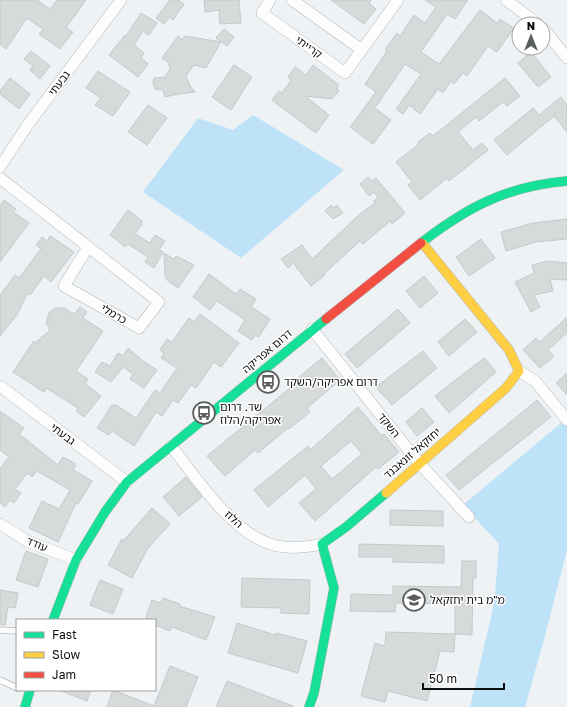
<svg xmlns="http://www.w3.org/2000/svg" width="567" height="707" viewBox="0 0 567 707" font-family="'Golos Text','Noto Sans Hebrew',sans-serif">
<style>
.green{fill:#bee3f8}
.building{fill:#d7dadb;stroke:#c6c8ca;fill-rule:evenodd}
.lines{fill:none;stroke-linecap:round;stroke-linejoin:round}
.lane-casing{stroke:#b5b7b8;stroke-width:7}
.street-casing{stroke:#b5b7b8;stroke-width:12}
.fast-casing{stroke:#b5b7b8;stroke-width:10}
.slow-casing{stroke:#b5b7b8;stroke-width:10}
.jam-casing{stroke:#b5b7b8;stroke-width:10}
.lane{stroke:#fdfdfd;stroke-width:5.5}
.street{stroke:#fdfdfd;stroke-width:11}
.fast{stroke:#16e098;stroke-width:9}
.slow{stroke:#ffcf43;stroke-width:9}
.jam{stroke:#f24e42;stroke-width:9}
.labels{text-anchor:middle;stroke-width:3;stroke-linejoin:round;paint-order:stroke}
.street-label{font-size:11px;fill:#0c0e0f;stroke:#fff}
.poi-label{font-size:11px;fill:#0c0e0f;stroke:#fff;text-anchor:start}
</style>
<rect width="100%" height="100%" fill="#eff2f4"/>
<!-- green -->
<g class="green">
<polygon points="253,115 344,170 241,258 143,192 198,118 233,130"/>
<polygon points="567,418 567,550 545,636 525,707 470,707 494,604 499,544 463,505"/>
</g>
<!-- building -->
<g class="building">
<polygon points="0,0 37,0 50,9 57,0 86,0 66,28 73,32 60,49 39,34 43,29 27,18 6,49 0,44"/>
<polygon points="170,0 178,0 184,4 173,20 170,17 164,24 156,18"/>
<polygon points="204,0 239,0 241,23 220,24 219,10 205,12"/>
<polygon points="331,0 371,0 369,3 376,9 364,24"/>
<polygon points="425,0 468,0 455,19 447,14 421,52 439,64 480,10 497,23 500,19 514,28 497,52 488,46 467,76 463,73 454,84 451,81 443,93 438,89 420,114 409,105 403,114 396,109 421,74 405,64 375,108 391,120 373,144 350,127 376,92 365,84 387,51 385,50 397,33 400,36 414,15 425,23 436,7"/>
<polygon points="141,13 157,23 149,35 143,31 134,45 144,53 141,58 148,64 138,77 109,55 125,35 126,36"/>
<polygon points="224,29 234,37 227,46 216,38"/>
<polygon points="178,36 182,40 185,36 221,42 206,68 194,65 186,76 190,86 195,92 178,94 165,97 163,90 155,89 153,83 154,78 165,77 170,69 168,62 162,58"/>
<polygon points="31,51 50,66 40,79 30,70 33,66 24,59"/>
<polygon points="531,52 551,77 538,87 518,63"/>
<polygon points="234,65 252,77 231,110 212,97"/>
<polygon points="313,65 339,85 337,89 339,91 332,99 305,96 329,115 316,133 272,100 279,91 282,93 291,80 288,77 295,67 306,75"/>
<polygon points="98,71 130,92 113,116 95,105 101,98 86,88"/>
<polygon points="10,78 30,94 19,109 0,94 0,91"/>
<polygon points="505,78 520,96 507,106 503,102 479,121 476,117 458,132 473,150 482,143 488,150 449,181 447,178 420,200 408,185 412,182 396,162 419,144 418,142 430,133 433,136"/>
<polygon points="561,97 567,105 567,132 554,116 507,155 494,140 533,108 539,115"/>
<polygon points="148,105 167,118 147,145 128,132"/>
<polygon points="368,177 372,181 376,178 405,213 392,224 390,221 363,244 360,241 324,274 325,275 311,286 293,263 288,268 281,259 302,245 312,259 360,214 375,203 374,201 378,197 374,192 369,196 360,184"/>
<polygon points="4,200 16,209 13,212 29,223 0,262 0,206"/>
<polygon points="331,205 334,208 337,205 343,213 333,219 325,211"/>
<polygon points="128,210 142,221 142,224 135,234 150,243 155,235 165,241 159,250 163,252 154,268 145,262 148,257 128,244 125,247 110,235"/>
<polygon points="567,219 567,239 536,242 506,251 501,232 533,223"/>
<polygon points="50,236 74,252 51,282 44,276 30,295 27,294 17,315 0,336 0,295 15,275 19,278 41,249 36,245 42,237 47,241"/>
<polygon points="481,239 495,258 469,276 456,257"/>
<polygon points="164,253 174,259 176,256 194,265 178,288 168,281 165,276"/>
<polygon points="548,261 567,263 567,280 550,279 553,291 534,295 540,307 531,312 515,282 534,273 532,265"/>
<polygon points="209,274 236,294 240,289 256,299 251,307 270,319 259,337 255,335 252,340 238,331 245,320 217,301 210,310 193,297"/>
<polygon points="424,276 438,293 420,308 406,291"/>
<polygon points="80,307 87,312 83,318 103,331 76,371 88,379 85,384 101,396 84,417 76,411 78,408 46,388 44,392 13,372 34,341 35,343 50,330 46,323 49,313 55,308 64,308 74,314"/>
<polygon points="398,309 410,323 357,368 345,354"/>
<polygon points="200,314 239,343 221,367 214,362 196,388 191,385 178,403 173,400 162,416 156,412 134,446 112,431 109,435 97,428 112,405 116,405 136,418 155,390 160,393 177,368 161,358 164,353 160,350 167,339 172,342 189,318 194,322"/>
<polygon points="567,317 567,333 548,350 554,356 540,368 523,350 536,338 540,342"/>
<polygon points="465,319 477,332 449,356 438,342"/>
<polygon points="128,348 143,361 157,370 144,388 130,379 133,374 123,367 111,382 95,372 102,362 110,366 118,353 123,356"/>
<polygon points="423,351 437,368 392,405 376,387"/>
<polygon points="322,358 340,380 307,408 310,412 289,429 288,428 258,453 255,450 225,476 207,456 301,379 299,377"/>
<polygon points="484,358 496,372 449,413 435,396"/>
<polygon points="567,373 567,395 556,383"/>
<polygon points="537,400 551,417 459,490 446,475"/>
<path d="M358,407L382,436L384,434L399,452L378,469L376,467L315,521L299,503L316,489L305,475L268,507L254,490L308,446L310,450ZM351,441L362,454L332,479L321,466Z"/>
<polygon points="422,408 434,422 417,436 406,422"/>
<polygon points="0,411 24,428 19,434 58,465 63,457 76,464 73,470 92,481 78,504 76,503 58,542 29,528 42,501 59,509 70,490 37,471 32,477 27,473 15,489 21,493 14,503 10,500 5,507 0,503 0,469 9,457 0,450"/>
<polygon points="186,477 202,497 179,516 163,497"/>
<polygon points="152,508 170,524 148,548 132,578 108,565 122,539 124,540"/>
<polygon points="390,510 443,511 443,526 390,525"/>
<polygon points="359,544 444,546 444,563 393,562 393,557 359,557"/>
<polygon points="26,551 48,559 38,587 16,580"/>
<polygon points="462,561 476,561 476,578 473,578 472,635 455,634 455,604 396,603 395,612 350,611 351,594 393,595 393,586 461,587"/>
<polygon points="242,578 310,580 309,614 281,613 281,608 241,607"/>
<polygon points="100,580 123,589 113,614 90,605"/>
<polygon points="0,590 18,593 15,608 8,607 5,625 0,624"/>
<polygon points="163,598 180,604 179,606 215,617 206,640 172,627 170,631 155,625 155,620 145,620 152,600 161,603"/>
<polygon points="237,623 275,635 276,633 307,641 298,673 228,653"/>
<polygon points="386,632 455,634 454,652 440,651 427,701 388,691 385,702 361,696 375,643 385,646"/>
<polygon points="170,666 198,677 186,707 107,707 113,690 154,706"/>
<polygon points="227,681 293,706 293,707 216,707"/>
<polygon points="59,690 91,690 87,701"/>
</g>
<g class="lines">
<!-- lane casing -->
<g class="lane-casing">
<g id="lane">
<polyline points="0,630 17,631"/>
<polyline points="0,680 17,688"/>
</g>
</g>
<!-- street casing -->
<g class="street-casing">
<g id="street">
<polyline points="270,0 262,13 345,73 398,0"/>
<polyline points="292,0 362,50"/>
<polyline points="506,0 538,24"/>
<polyline points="543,28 567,58"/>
<polyline points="0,167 27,126 121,0"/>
<polyline points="0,178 159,302 139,328 64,286 88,247"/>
<polyline points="312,329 419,463 469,517"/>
<polyline points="519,371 535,381 567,420"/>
<polyline points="0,386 127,482"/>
<path d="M171,446C196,477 227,526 265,542C283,550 304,548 322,544"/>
<polyline points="0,524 27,541 76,560"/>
</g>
</g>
<!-- fast casing -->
<g class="fast-casing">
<g id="fast">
<path d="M421,243C467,207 508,186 567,181"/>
<polyline points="53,620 76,560 105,512 127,482 326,319"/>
<polyline points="25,707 30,690"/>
<polyline points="309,707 314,693 334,588 322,544 346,527 386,493"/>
</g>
</g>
<!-- slow casing -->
<g class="slow-casing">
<polyline id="slow" points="386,493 506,388 519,371 509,350 423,244"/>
</g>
<!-- jam casing -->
<g class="jam-casing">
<polyline id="jam" points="326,319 421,243"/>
</g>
<!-- lane -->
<use href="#lane" class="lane"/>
<!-- street -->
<use href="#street" class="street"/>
<!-- fast -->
<use href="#fast" class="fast"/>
<!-- slow -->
<use href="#slow" class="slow"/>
<!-- jam -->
<use href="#jam" class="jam"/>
</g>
<!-- icons -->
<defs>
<g id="bus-ring" transform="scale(1.15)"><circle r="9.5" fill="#fff" stroke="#5b5e5f" stroke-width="1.5"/><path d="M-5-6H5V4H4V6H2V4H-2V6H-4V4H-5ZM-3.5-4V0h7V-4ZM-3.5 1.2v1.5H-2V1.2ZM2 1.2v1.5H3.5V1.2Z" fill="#5b5e5f"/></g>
<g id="school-ring" transform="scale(1.15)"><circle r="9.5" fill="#fff" stroke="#5b5e5f" stroke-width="1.5"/><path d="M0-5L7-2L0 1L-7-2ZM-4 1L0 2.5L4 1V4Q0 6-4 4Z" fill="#5b5e5f"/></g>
</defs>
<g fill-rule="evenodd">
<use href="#bus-ring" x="268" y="382"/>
<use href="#bus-ring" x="204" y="413"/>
<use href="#school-ring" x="414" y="600"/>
</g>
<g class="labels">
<!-- street labels -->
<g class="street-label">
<text transform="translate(309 47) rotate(35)" y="4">קרייתי</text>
<text transform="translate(59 83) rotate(-53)" y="4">גבעתי</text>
<text transform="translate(114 314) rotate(30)" y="4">כרמלי</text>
<text transform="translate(267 351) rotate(-40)" y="4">דרום אפריקה</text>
<text transform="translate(389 425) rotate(51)" y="4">השקד</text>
<text transform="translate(63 434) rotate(37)" y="4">גבעתי</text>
<text transform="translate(412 453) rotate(-41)" y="4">יחזקאל זונאבנד</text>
<text transform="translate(234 519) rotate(42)" y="4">הלוז</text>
<text transform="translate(37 544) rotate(23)" y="4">עודד</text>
</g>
<!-- poi labels -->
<g class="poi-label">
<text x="284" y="386">דרום אפריקה/השקד</text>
<text x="220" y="411">שד. דרום<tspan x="220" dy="13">אפריקה/הלוז</tspan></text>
<text x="430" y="604">מ"מ בית יחזקאל</text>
</g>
</g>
<!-- legend -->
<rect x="16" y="619" width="140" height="72" fill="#ffffff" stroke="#9e9f9f"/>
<rect x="24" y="632" width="20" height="6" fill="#16e098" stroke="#9e9f9f"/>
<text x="52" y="639" font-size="12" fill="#0c0e0f">Fast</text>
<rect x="24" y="652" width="20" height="6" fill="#ffcf43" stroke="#9e9f9f"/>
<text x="52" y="659" font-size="12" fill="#0c0e0f">Slow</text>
<rect x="24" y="672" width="20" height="6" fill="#f24e42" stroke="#9e9f9f"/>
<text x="52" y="679" font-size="12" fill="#0c0e0f">Jam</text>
<!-- north arrow -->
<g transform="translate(531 36)"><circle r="19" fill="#ffffff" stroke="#9e9f9f"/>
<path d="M0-3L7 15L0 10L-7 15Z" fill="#5b5e5f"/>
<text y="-6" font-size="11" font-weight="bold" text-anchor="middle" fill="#0c0e0f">N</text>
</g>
<!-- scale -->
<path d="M423 683v6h81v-6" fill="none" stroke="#0c0e0f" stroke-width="2"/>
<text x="429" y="683" font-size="12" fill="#0c0e0f" stroke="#ffffff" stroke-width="3" paint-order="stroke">50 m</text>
</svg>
